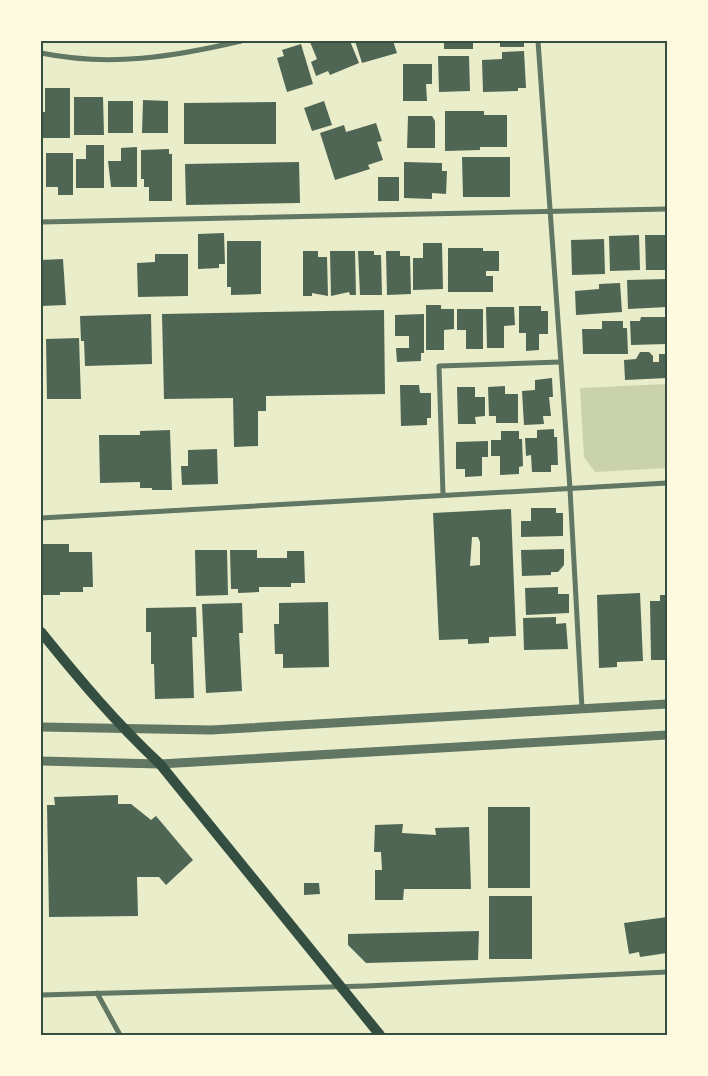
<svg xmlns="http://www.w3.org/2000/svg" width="708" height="1076" viewBox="0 0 708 1076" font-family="Arial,sans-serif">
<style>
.green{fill:#cad2ad}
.building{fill:#4f6655;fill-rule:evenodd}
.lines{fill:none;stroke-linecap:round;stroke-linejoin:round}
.minor{stroke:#617663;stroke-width:5}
.tertiary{stroke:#617663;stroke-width:9}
.secondary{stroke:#344e41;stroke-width:10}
.neatline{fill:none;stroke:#344e41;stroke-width:2}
</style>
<rect width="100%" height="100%" fill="#e9edc9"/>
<!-- green -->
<polygon class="green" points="667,384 667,468 595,472 584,457 580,388"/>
<!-- building -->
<g class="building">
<polygon points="338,41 350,41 359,63 330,75 328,71 316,76 311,62 317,59 310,42"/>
<polygon points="355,41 393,41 397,53 362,63"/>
<rect x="444" y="41" width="29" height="8"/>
<rect x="500" y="41" width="24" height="6"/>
<polygon points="301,44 313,84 287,92 277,58 284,56 282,50"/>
<polygon points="524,51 526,88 518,88 518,91 483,92 482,60 502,59 502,52"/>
<polygon points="438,56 469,56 470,91 439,92"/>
<polygon points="403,64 432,64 432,84 426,84 427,101 403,101"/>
<polygon points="45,88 70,88 70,138 41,138 41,112 45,112"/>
<polygon points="74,97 103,97 104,135 74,135"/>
<polygon points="143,100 168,101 168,133 142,133"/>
<rect x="108" y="101" width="25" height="32"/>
<polygon points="324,101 332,125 312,131 304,108"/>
<polygon points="276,102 276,144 184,144 184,103"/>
<polygon points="445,111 484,111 484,115 507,115 507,147 480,147 480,150 445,151"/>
<polygon points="408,116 432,116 435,121 435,148 407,148"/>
<polygon points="376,123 382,141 377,142 383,160 368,165 370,169 335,180 320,133 344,125 346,132"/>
<polygon points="86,145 104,145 104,188 76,188 76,159 86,159"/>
<polygon points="137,147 137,187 111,187 108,161 121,161 121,148"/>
<polygon points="169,149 169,154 172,154 172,201 149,201 149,187 144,187 144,179 141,179 141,150"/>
<polygon points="46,153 73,153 73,195 58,195 58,187 46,187"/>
<polygon points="462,157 510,157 510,197 463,197"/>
<polygon points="299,162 300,203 186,205 185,164"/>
<polygon points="404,162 442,163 442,171 447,171 446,194 432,193 432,199 404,198"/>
<rect x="378" y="177" width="21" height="24"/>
<polygon points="224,233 225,264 219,264 219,268 198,269 198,234"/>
<polygon points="639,235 640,270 610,271 609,236"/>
<polygon points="645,235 667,235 667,270 646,270"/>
<polygon points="604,239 605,274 572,275 571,240"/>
<polygon points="227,241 261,241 261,294 231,295 231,287 227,287"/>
<polygon points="423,243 442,243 443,289 413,290 413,258 423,258"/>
<polygon points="448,248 483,248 483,251 499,251 499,271 486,271 486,276 493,276 493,292 448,292"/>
<polygon points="303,251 318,251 318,257 327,257 328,296 312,293 312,296 303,296"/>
<polygon points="330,251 355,251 356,295 350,295 349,292 331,296"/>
<polygon points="358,251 374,251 374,255 381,255 382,295 360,295"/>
<polygon points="386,251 400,251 400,256 410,256 411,294 387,295"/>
<polygon points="155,254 188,254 188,296 138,297 137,263 155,262"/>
<polygon points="63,259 66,305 41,306 41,260"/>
<polygon points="667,279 667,307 628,309 627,280"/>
<polygon points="620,283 622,312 576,315 575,291 599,289 599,284"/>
<polygon points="426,305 441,305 441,309 454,309 454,329 444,330 444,350 426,350"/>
<polygon points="519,306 541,306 541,311 548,311 548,334 539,334 539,350 526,351 526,333 519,333"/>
<polygon points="486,307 514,307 515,325 504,326 504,348 487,348"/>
<polygon points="457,309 483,309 483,349 466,349 466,330 457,330"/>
<polygon points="384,310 385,394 266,396 266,411 258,411 258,446 234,447 233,398 164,399 162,314"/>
<polygon points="151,314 152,364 85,366 84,341 81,341 80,316"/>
<polygon points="424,314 424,353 421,353 421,361 397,362 396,348 409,348 409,336 395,336 395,315"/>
<polygon points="641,317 667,317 667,344 631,345 630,321 640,321"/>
<polygon points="602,321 623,321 623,328 627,328 628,354 583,354 582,329 602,329"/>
<polygon points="79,338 81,399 47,399 46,339"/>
<polygon points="640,352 649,352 653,356 653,362 659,362 659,354 667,354 667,378 625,380 624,360 636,359"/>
<polygon points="552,378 553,397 549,397 551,416 543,416 544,424 524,425 522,391 535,390 535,380"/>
<polygon points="400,385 419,385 420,393 431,393 431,418 427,418 427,425 401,426"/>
<polygon points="505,386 505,394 518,394 518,423 496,423 496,416 489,416 488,387"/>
<polygon points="457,387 475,387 475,397 485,397 485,416 475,417 476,424 458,424"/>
<polygon points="554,429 554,437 557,437 558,465 551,465 551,472 532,472 531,455 526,456 525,438 537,438 537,430"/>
<polygon points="170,430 172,490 152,490 152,488 140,488 140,482 100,483 99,435 140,435 140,431"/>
<polygon points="501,431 519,431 519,439 522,439 523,466 519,467 519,474 500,475 500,456 491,456 491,440 501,440"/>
<polygon points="488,441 488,457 482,457 482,476 465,477 465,469 456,469 456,442"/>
<polygon points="217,449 218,484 182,485 181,466 188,466 188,450"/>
<polygon points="531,508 556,508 556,513 563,513 563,536 521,537 521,521 531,521"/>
<path d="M511,509L516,636L489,637V643L468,644V639L439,640L433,513ZM472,537H478L480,542V565L470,566Z"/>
<polygon points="43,544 69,544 69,552 92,552 93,587 83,587 83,592 60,592 60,595 43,595"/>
<polygon points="564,549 564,565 558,572 551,572 551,575 522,576 521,550"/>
<polygon points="195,550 227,550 228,595 196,596"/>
<polygon points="230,550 257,550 257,558 287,558 287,551 304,551 305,583 291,583 291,587 259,587 259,592 238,593 238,589 231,589"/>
<polygon points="558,587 558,594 569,594 569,613 526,615 525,588"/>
<polygon points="640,593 643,661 617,662 617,667 599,668 597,595"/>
<polygon points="660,595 667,595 667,660 651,660 650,601 660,601"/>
<polygon points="328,602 329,667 283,668 283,654 275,654 274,624 279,624 279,603"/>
<polygon points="242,603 243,633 239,633 242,691 206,693 202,604"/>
<polygon points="196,607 197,637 192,637 194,698 155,699 154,664 151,664 151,632 146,632 146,608"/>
<polygon points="556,617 556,624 566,623 568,649 524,650 523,618"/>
<polygon points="118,795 118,804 131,804 151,820 156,816 193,860 166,885 159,877 137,877 138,916 49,917 47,805 55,805 54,797"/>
<rect x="488" y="807" width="42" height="81"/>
<polygon points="403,824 402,833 436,835 435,828 469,827 471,889 404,889 403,900 375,900 375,870 382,870 381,852 374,852 375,825"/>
<polygon points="304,883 319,883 320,894 304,895"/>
<rect x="489" y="896" width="43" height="63"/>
<polygon points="667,917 667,953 640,957 639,952 629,954 624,923"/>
<polygon points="479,931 478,960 366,963 348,945 348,934"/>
</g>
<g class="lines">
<!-- minor -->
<g class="minor">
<polyline points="538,41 570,489 582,709"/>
<path d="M41,53C110,67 173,57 241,41"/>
<polyline points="41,222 667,209"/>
<polyline points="443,495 439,366 560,362"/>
<polyline points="41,518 667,483"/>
<polyline points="97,993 120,1035"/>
<polyline points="41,995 366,986 667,972"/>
</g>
<!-- tertiary -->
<g class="tertiary">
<polyline points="41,727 211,730 667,704"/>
<polyline points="41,761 160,764 667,735"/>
</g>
<!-- secondary -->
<path class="secondary" d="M41,632C79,679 116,723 160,764L380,1035"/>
</g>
<!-- border -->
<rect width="708" height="1076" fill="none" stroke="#fefae0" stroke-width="85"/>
<rect x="42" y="42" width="624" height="992" class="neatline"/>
</svg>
